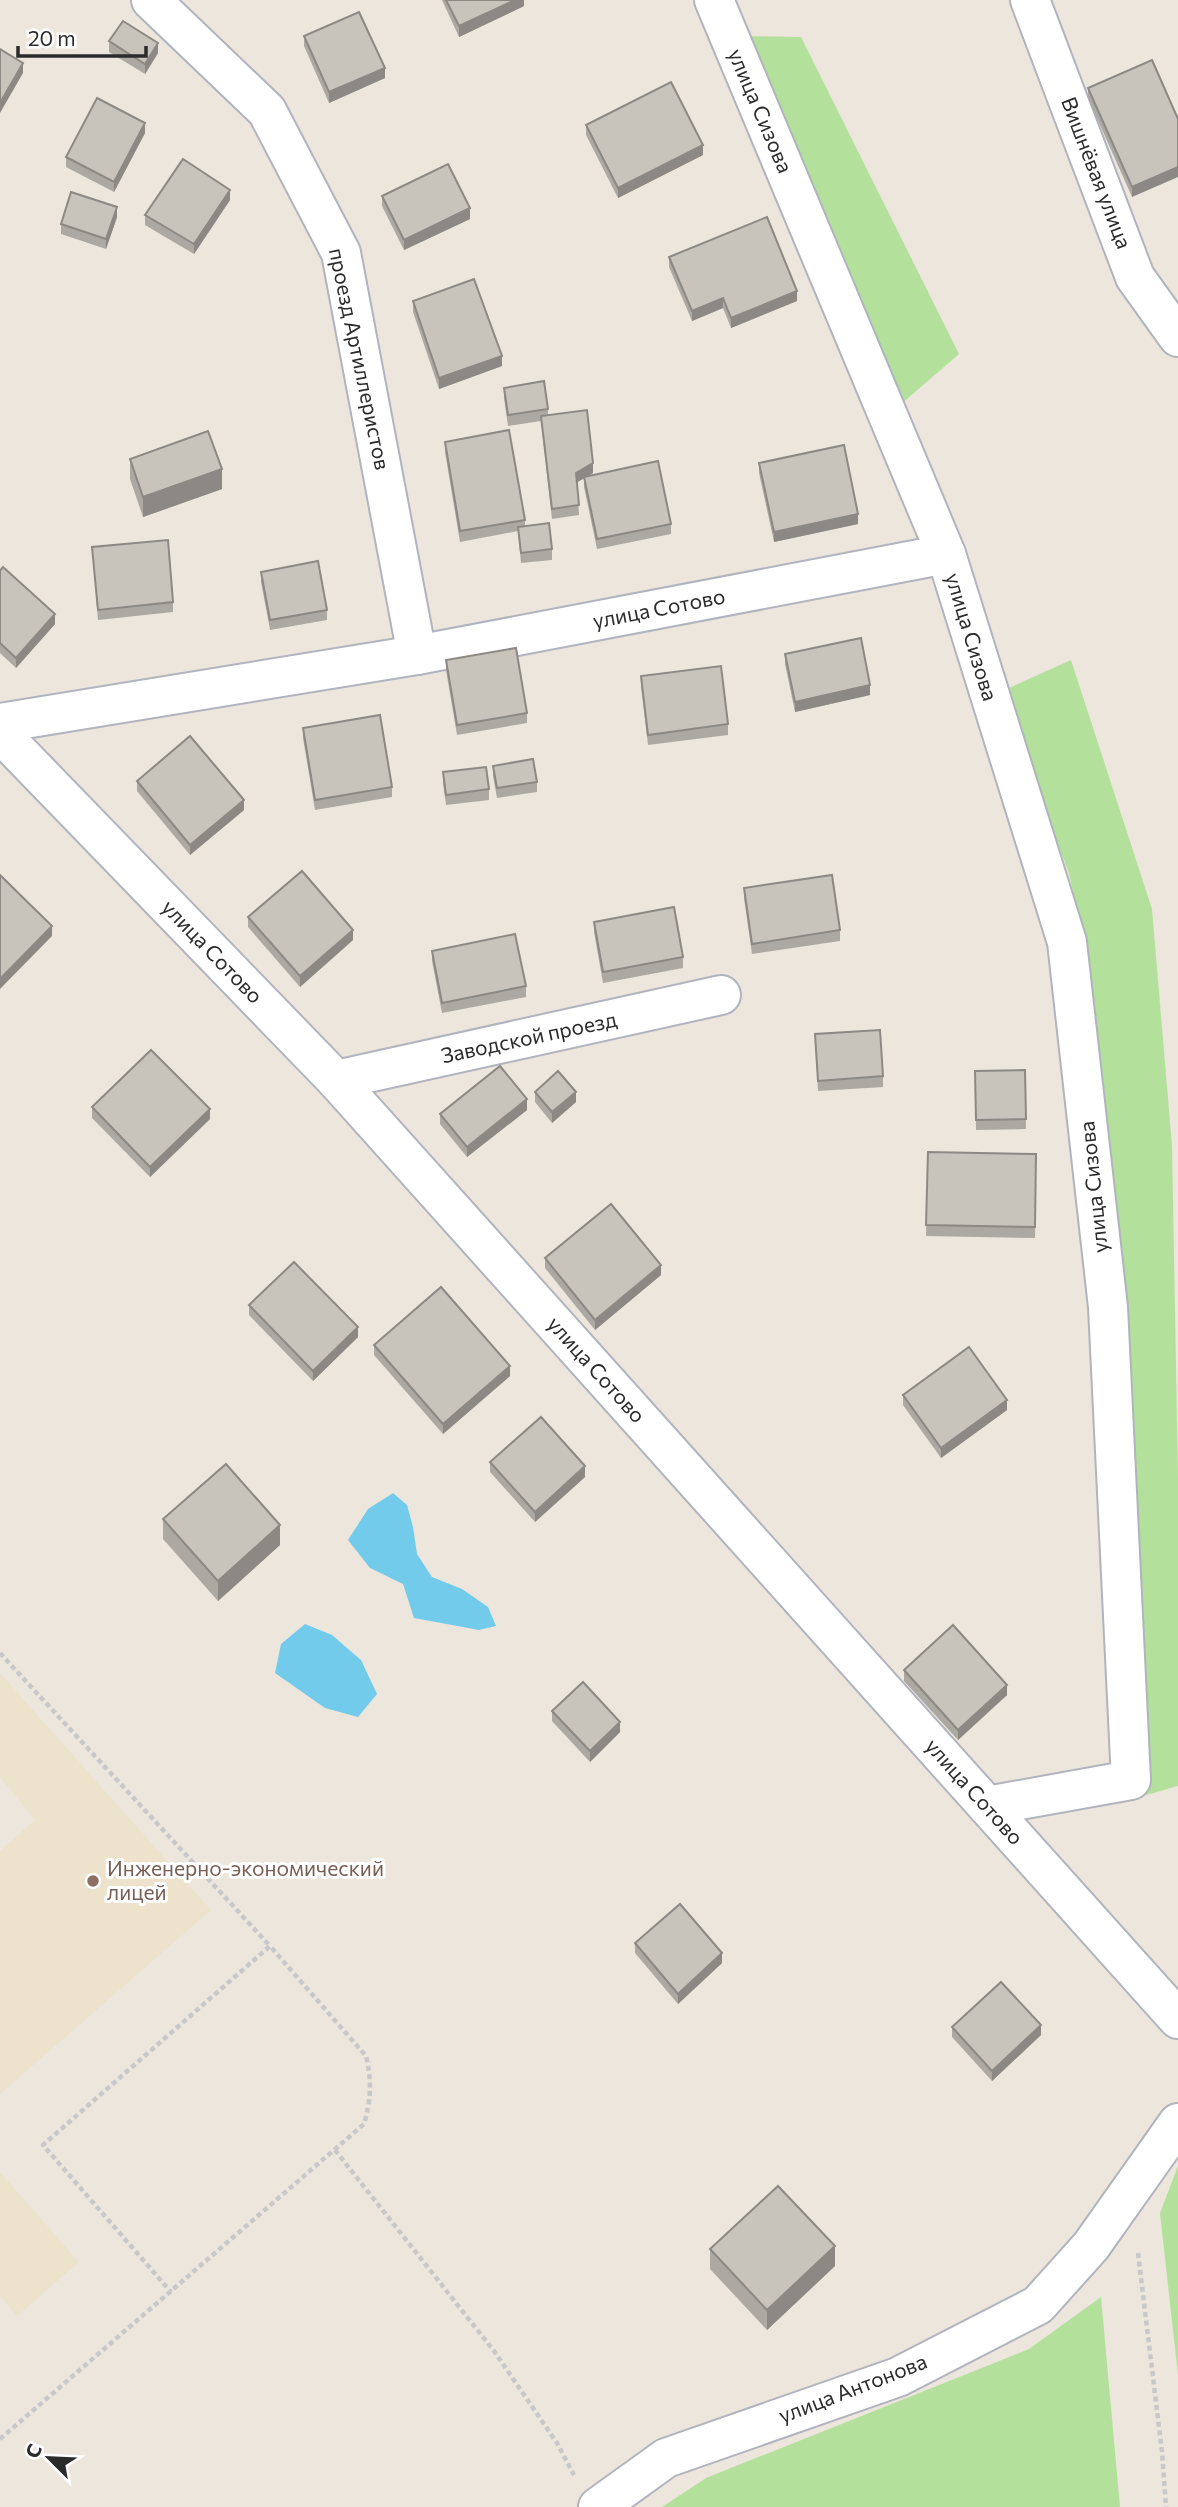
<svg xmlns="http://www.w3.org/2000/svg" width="1178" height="2507" viewBox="0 0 1178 2507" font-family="Commissioner,sans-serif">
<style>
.education{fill:#ede3cd}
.green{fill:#b3e19b}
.water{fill:#73cbec}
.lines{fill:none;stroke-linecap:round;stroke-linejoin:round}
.minor-casing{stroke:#b1b4be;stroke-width:42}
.path{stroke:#c8c8c8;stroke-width:4.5;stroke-dasharray:5 3.5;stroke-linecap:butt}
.minor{stroke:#fff;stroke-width:38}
.wall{fill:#aca9a2}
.shaded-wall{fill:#8c8984}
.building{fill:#c8c4bc;stroke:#8c8984;stroke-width:2}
.education-dot{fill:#8d6e63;stroke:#fff;stroke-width:2.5}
.labels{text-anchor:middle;stroke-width:6;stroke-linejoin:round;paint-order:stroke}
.street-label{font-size:21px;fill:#2b2b2b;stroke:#fff}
.education-label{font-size:21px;fill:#785e54;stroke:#fff;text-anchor:start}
</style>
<rect width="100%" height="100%" fill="#ece6dd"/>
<!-- education -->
<g class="education">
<polygon points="0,1673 211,1910 0,2094 0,1851 35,1820 0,1777"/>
<polygon points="0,2172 79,2262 17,2316 0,2296"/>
</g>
<!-- green -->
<g class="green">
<polygon points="741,36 801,37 959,354 900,405"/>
<polygon points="1071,660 1152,909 1172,1146 1178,1476 1178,1786 1146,1795 1138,1549 1122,1275 1091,977 1069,873 1000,692"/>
<polygon points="1178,2166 1178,2375 1160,2213"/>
<polygon points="1101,2297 1120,2507 662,2507 706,2478 1029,2349"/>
</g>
<!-- water -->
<g class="water">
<polygon points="393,1493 407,1505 413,1527 417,1554 432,1577 462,1589 488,1607 496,1626 479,1630 414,1618 403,1584 370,1568 348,1540 368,1509"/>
<polygon points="305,1624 332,1635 361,1660 377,1694 358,1717 325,1708 275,1673 281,1644"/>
</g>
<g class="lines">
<!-- minor casing -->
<g class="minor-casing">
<g id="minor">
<polyline points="151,0 267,111 341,253 417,655"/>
<polyline points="714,0 946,554 1067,942 1108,1307 1131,1780 987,1806"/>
<polyline points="1030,0 1135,277 1178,337"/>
<polyline points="0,723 417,655 946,554"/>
<polyline points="0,733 336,1080 1178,2019"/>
<polyline points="336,1080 721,995"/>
<polyline points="598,2507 666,2458 898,2377 1038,2305 1091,2246 1178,2123"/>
</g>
</g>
<!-- path -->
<g class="path">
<polyline points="0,1653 270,1946"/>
<polyline points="335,2150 494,2351 557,2443 574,2475"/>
<polyline points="1138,2253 1162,2452 1166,2507"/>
<path d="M0,2439L364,2124C371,2100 372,2081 366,2056L270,1946L43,2145L171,2292"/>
</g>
<!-- minor -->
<use href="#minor" class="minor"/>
</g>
<!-- wall -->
<g class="wall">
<polygon points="442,0 524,0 524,6 459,37"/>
<polygon points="304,36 385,78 329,103 304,46"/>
<polygon points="109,41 158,53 145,74 109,52"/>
<polygon points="1088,88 1178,119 1132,197 1088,98"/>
<polygon points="586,125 703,155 618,198 586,135"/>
<polygon points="145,133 114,192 66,167 66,157"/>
<polygon points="382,196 470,219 404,250 382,206"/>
<polygon points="230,200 194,254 145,225 145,215"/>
<polygon points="117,217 106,249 61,234 61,224"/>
<polygon points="669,257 797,301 731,328 723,308 692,321 669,267"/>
<polygon points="413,301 502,366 439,389 413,312"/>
<polygon points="504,388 548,409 548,415 593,473 588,476 671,524 671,534 597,549 584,487 584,478 577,482 579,515 552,519 541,421 508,426 504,398"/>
<polygon points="445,442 525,520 525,526 552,549 552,560 521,563 518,531 460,542 445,452"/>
<polygon points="130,459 222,489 143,517 130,479"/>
<polygon points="759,463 858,524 774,542 759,473"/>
<polygon points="92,547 173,602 173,612 98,620"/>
<polygon points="0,571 55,624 16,668 0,653"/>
<polygon points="261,572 327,610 327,620 270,630 261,582"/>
<polygon points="785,654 870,695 795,712 785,664"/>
<polygon points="446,660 527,713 527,723 457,735 446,670"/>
<polygon points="641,676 728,724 728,735 648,745 641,686"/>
<polygon points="303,728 392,787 392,797 315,810 303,738"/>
<polygon points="493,766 537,782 537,792 497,798 493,776"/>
<polygon points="443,772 489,789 489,800 446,805 443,783"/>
<polygon points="137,781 244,810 190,855 137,791"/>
<polygon points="744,888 840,930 840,941 752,954 744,898"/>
<polygon points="248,917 353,940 300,987 248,927"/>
<polygon points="594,922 683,957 683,968 603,983 594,932"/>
<polygon points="432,951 526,986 526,997 442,1013 432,961"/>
<polygon points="815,1034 883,1076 883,1087 818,1091"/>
<polygon points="1025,1070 1026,1129 976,1130 975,1071"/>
<polygon points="535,1092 576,1102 552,1123 535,1102"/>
<polygon points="92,1107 210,1119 150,1177 92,1118"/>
<polygon points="527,1110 467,1157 440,1124 440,1114"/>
<polygon points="928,1152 1036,1154 1035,1238 926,1236"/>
<polygon points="545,1258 661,1275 595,1330 545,1268"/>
<polygon points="249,1305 358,1337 313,1381 249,1315"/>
<polygon points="374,1345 510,1376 443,1434 374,1355"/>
<polygon points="903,1395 1007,1410 941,1458 903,1405"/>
<polygon points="490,1462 585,1477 535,1522 490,1472"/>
<polygon points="163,1519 280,1545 218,1601 163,1539"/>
<polygon points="904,1670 1007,1695 958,1740 904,1681"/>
<polygon points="552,1711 620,1732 590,1762 552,1721"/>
<polygon points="635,1943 722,1963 678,2004 635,1953"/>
<polygon points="952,2027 1041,2035 992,2081 952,2037"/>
<polygon points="710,2249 835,2266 767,2330 710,2269"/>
</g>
<!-- shaded-wall -->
<g class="shaded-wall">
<polygon points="515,0 524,0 524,6 459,37 459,26"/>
<polygon points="158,43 158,53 145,74 145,64"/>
<polygon points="23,63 23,73 0,113 0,103"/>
<polygon points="385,68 385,78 329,103 329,92"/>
<polygon points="145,123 145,133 114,192 114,182"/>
<polygon points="703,145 703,155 618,198 618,188"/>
<polygon points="1178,167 1178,177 1132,197 1132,187"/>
<polygon points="230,190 230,200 194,254 194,244"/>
<polygon points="117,207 117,217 106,249 106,239"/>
<polygon points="470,208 470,219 404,250 404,240"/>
<polygon points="797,291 797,301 731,328 731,318"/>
<polygon points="723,298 723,308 692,321 692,311"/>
<polygon points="502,356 502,366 439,389 439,378"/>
<polygon points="593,463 593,473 576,483 576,473"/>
<polygon points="222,469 222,489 143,517 143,497"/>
<polygon points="858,514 858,524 774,542 774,532"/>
<polygon points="55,614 55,624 16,668 16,658"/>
<polygon points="870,685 870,695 795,712 795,702"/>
<polygon points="244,800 244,810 190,855 190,845"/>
<polygon points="52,926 52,936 0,989 0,979"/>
<polygon points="353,930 353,940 300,987 300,976"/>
<polygon points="576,1092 576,1102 552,1123 552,1112"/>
<polygon points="527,1099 527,1110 467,1157 467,1147"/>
<polygon points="210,1109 210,1119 150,1177 150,1167"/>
<polygon points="661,1265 661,1275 595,1330 595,1320"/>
<polygon points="358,1327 358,1337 313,1381 313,1371"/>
<polygon points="510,1366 510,1376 443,1434 443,1424"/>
<polygon points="1007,1400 1007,1410 941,1458 941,1448"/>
<polygon points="585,1466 585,1477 535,1522 535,1512"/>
<polygon points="280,1525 280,1545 218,1601 218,1581"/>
<polygon points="1007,1685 1007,1695 958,1740 958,1730"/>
<polygon points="620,1722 620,1732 590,1762 590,1751"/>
<polygon points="722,1953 722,1963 678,2004 678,1994"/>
<polygon points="1041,2025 1041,2035 992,2081 992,2071"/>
<polygon points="835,2246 835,2266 767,2330 767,2310"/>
</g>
<!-- building -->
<g class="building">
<polygon points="446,0 515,0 459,26"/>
<polygon points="359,12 385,68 329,92 304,36"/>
<polygon points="123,21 158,43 145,64 109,41"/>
<polygon points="0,49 23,63 0,103"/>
<polygon points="1152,60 1178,119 1178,167 1132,187 1088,88"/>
<polygon points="671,82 703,145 618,188 586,125"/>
<polygon points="97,98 145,123 114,182 66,157"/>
<polygon points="183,159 230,190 194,244 145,215"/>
<polygon points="448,164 470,208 404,240 382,196"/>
<polygon points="71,192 117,207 106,239 61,224"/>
<polygon points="767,217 797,291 731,318 723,298 692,311 669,257"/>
<polygon points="474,279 502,356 439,378 413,301"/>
<polygon points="544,381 548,409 508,415 504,388"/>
<polygon points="587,410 593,463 576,473 579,505 552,509 541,416"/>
<polygon points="509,430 525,520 460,531 445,442"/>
<polygon points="208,431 222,469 143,497 130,459"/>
<polygon points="844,445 858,514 774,532 759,463"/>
<polygon points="658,461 671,524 597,539 584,477"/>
<polygon points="549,523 552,549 521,553 518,527"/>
<polygon points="168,540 173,602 98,610 92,547"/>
<polygon points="318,561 327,610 270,620 261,572"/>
<polygon points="3,567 55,614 16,658 0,643 0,571"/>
<polygon points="861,638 870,685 795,702 785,654"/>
<polygon points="516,648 527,713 457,725 446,660"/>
<polygon points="721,666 728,724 648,735 641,676"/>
<polygon points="380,715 392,787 315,800 303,728"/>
<polygon points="190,736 244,800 190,845 137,781"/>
<polygon points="533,759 537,782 497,788 493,766"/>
<polygon points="486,767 489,789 446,795 443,772"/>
<polygon points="302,871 353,930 300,976 248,917"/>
<polygon points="0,875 52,926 0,979"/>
<polygon points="832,875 840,930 752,944 744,888"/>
<polygon points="674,907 683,957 603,972 594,922"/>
<polygon points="515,934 526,986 442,1003 432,951"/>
<polygon points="880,1030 883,1076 818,1081 815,1034"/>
<polygon points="151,1050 210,1109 150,1167 92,1107"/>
<polygon points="500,1066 527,1099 467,1147 440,1114"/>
<polygon points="1025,1070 1026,1119 976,1120 975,1071"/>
<polygon points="558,1071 576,1092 552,1112 535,1092"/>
<polygon points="928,1152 1036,1154 1035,1227 926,1225"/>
<polygon points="611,1204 661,1265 595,1320 545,1258"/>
<polygon points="294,1262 358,1327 313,1371 249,1305"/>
<polygon points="441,1287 510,1366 443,1424 374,1345"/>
<polygon points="969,1347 1007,1400 941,1448 903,1395"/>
<polygon points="541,1417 585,1466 535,1512 490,1462"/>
<polygon points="226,1464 280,1525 218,1581 163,1519"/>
<polygon points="953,1625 1007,1685 958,1730 904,1670"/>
<polygon points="583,1682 620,1722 590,1751 552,1711"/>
<polygon points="680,1904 722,1953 678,1994 635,1943"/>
<polygon points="1001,1982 1041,2025 992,2071 952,2027"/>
<polygon points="778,2186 835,2246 767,2310 710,2249"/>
</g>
<!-- markers -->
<circle class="education-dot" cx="93" cy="1881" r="7"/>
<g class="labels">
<!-- street labels -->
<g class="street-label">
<text transform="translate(760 111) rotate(67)" y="7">улица Сизова</text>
<text transform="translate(1096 173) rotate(69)" y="7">Вишнёвая улица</text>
<text transform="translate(359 359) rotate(78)" y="7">проезд Артиллеристов</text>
<text transform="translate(659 609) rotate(-11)" y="7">улица Сотово</text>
<text transform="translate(971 637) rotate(73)" y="7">улица Сизова</text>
<text transform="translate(212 952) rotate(46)" y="7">улица Сотово</text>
<text transform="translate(529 1038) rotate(-12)" y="7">Заводской проезд</text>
<text transform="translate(1094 1187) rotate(-96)" y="7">улица Сизова</text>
<text transform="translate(596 1370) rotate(48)" y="7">улица Сотово</text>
<text transform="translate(974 1792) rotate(48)" y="7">улица Сотово</text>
<text transform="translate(853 2389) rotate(-21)" y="7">улица Антонова</text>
</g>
<!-- education labels -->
<g class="education-label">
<text x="107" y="1876">Инженерно-экономический<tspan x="107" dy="24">лицей</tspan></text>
</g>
</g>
<!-- north arrow -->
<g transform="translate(49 2458) rotate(294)" stroke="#ffffff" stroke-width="5" paint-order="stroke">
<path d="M0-5L12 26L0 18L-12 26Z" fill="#2b2b2b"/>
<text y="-10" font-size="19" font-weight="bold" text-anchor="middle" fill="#2b2b2b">С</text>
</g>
<!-- scale -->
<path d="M18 46v10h128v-10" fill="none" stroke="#2b2b2b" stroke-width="3.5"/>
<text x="28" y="46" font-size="21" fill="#2b2b2b" stroke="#ffffff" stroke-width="5" paint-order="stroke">20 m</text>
</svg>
